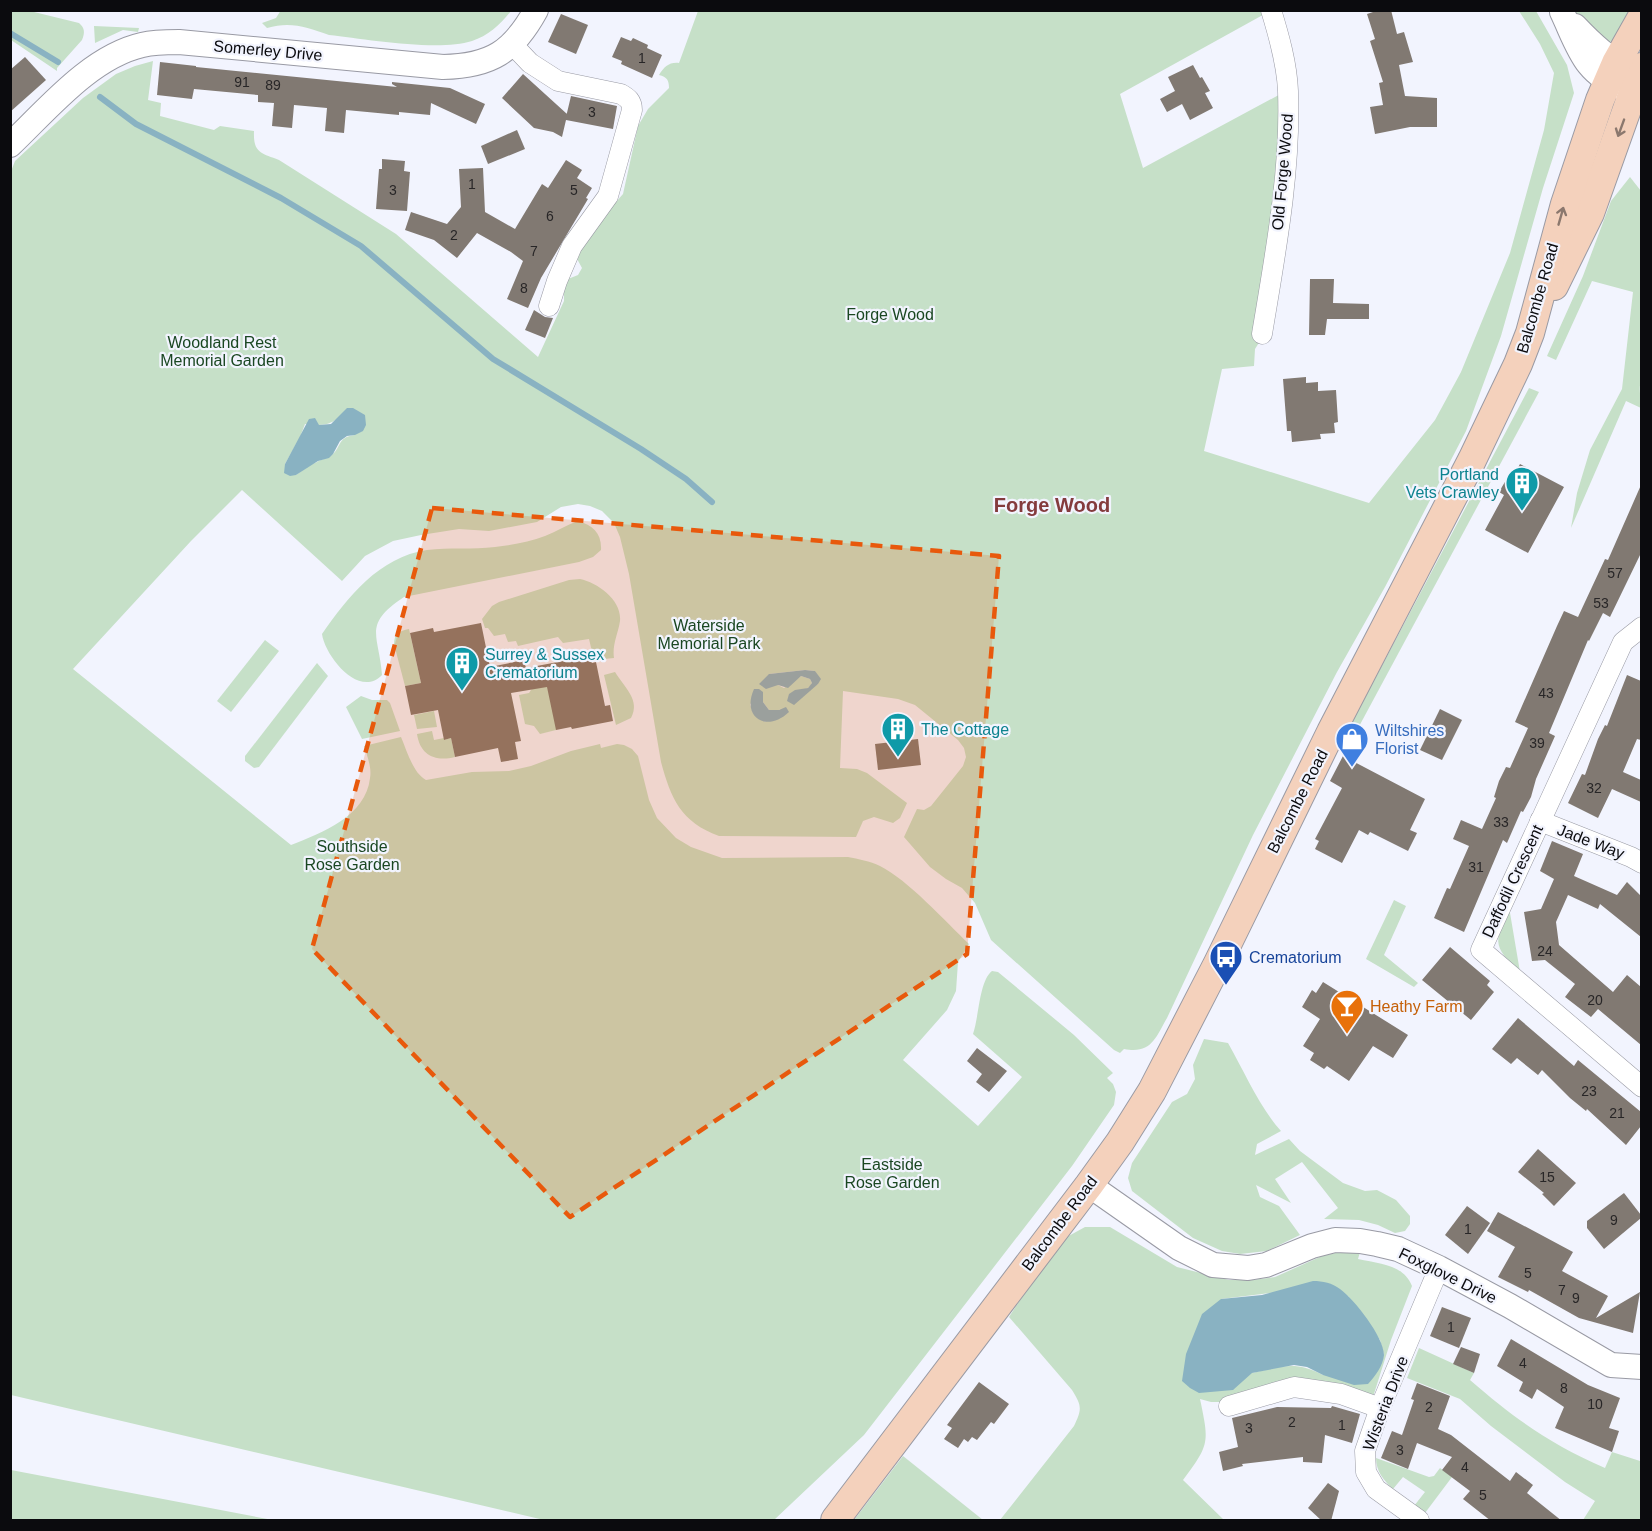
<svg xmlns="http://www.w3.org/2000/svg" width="1652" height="1531" viewBox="0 0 1652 1531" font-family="Helvetica,sans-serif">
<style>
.green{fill:#c6e0c8;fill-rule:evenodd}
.water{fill:#89b2c2}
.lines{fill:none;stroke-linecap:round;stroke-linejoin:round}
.stream{stroke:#89b2c2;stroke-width:6}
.building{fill:#817972}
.minor-casing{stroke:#999aa4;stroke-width:21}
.tertiary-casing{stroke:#999aa4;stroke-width:26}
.secondary-casing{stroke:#999aa4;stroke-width:30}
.minor{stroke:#fff;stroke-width:20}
.tertiary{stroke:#fff;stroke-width:24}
.secondary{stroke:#f4d1bc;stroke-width:28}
.oneway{stroke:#8b786e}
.marked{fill:#e8590c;fill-opacity:0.2;stroke:#e8590c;stroke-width:4.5;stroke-dasharray:12 8;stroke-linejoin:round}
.labels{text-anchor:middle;stroke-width:4.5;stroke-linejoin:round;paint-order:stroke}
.number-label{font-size:14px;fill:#282627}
.street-label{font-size:16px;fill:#0b0b0e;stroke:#f2f4fe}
.park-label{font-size:16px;fill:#1a4722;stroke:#f2f4fe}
.culture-label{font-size:16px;fill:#0d838f;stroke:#f2f4fe;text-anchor:start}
.shop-label{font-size:16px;fill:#366cbe;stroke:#f2f4fe;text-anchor:start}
.transit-label{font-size:16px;fill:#164399;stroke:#f2f4fe;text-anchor:start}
.food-label{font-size:16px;fill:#c56008;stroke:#f2f4fe;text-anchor:start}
.quarter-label{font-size:20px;font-weight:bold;fill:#843b3d;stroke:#f2f4fe}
</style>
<rect width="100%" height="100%" fill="#f2f4fe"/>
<!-- green -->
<g class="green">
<path d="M281,10H511V11C501,24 488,36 472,41C438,52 366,39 329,35C307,27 290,21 267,28L262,23L276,18Z"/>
<path d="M10,11H30L79,23C85,28 85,33 82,40L57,68V71L11,40Z"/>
<path d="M698,11H1270L1120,94L1143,168L1288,90L1260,341L1255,349L1254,366L1222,369L1204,451L1369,503L1435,420L1461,372L1510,253L1544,130L1554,73L1540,44L1519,11H1536L1567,65L1574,93L1543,188L1501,336L1466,431L1385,587L1337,672L1253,835L1167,1018C1155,1039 1151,1054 1124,1049L1120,1053L1114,1050L991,940L975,903L962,888L946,879L930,867L904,837L917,809L924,810L931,806L963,766L966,757L964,748L958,740L915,705L898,699L843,691L840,768L857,769L867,773L907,803L900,818L893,823L874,817L863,821L856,837L719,836C681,822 671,799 661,762L629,574L620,537L614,523L602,511L590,506L578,504L561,507L537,522L489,531L459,529L421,535L393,541L365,556L342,581L242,490L191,541L73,669L291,845C322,833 366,816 370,778C372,768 367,755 364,746L401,737C407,751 413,773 426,780L472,772L509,771L531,766L571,751L600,744L601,748L617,744L624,745L632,749L638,756L649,800L657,818L676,838L691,847L722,858L848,857C858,859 870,861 880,866C908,880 945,921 969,944L958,962L956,991L947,1010L903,1060L978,1126L1022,1077L973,1034C979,1017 979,981 992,971L998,972L1074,1035L1113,1073L1107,1078L1113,1084L1116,1092L1114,1105L1072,1166L864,1435L774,1520H544L11,1395L10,174L15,161L83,98L116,74L135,66L153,61L148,100L161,103L160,116L214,130L220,126L254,131C253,153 261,153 279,160L396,234L538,357L564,301V285L568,279L578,275L582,268L576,257L601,219L623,194L638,126L648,109L669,88C669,80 667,77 659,75C664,67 669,62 679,63ZM338,418L355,435C336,437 342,449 330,456C327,459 321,459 317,462C309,465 303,470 296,475L285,464L300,437L305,424C319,425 327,427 338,418ZM805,670L815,671L818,684L787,701L800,690C805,690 810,688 812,683L810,679L801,676L784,688L778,685H772L769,674ZM763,696V702L769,710H779L783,707L765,722L753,713L750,704Z"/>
<polygon points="1573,11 1630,11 1613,40 1608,43 1592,34"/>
<polygon points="94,26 139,28 138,32 123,30 95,43"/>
<path d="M1630,177L1641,191L1642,380C1637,388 1642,398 1641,408L1626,401L1571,528L1577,493L1590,450L1622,389L1633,292L1592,281L1556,360L1547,356L1583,276L1611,201Z"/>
<polygon points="1529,388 1539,392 1356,732 1351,729 1351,724"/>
<path d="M578,521C593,525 602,534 601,550L593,557L579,562L404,597C362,625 379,634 382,675C359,699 325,656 322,634C348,597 379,557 427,550C449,547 473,550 495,547C512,545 530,542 545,536C556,532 566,525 578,521Z"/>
<path d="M580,579C598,583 622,600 620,621C618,634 612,645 614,658L594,660L589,639L563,643L558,637L518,646L516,641L508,642L505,634L494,636L488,628H485L482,619L492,606L499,602L569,580Z"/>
<path d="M409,629L421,683L405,686L394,644C394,634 399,631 409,629Z"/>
<polygon points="265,640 279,651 231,712 217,701"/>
<polygon points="317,663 328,676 259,767 254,768 245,761 245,756"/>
<path d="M615,672C624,687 641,700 631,718L616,725L604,675Z"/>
<polygon points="581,677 556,730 540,734 534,726 525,724 519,695 529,693 533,687"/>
<polygon points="361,696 372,700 387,700 390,703 400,731 362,739 346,707"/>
<polygon points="434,711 437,727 417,729 414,715"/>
<path d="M432,731L434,740L444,738V740L451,738L455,757C435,762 420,755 417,734Z"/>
<polygon points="1394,900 1406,906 1384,955 1418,983 1414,987 1366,959"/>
<path d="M1509,907L1520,972C1490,945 1496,940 1509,907Z"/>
<path d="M1204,1039L1228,1043C1244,1071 1260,1108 1281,1131L1257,1144L1255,1155L1289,1139L1300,1151L1343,1183L1365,1191L1377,1190L1396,1200L1410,1216V1224L1405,1231L1395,1233L1378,1225L1359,1220L1324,1219L1338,1208L1302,1162L1275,1179L1291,1203L1256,1185L1260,1197L1279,1206L1300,1235L1267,1251L1240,1254L1222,1251L1193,1238L1132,1191L1128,1178L1132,1163L1172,1102L1187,1094L1195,1079L1193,1065Z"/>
<path d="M1085,1227H1110L1177,1267L1229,1280H1252L1275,1277L1322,1256L1340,1252H1360L1358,1259C1380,1264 1403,1264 1412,1286L1391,1340L1373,1397L1344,1385L1224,1402H1211L1200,1399C1209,1442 1210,1444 1183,1480L1224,1520H1000L1074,1426C1082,1409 1082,1406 1072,1390L1009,1317L1038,1272L1065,1238ZM1278,1292L1348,1296L1380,1340L1384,1355L1323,1375C1294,1360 1282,1367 1252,1373L1221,1299Z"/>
<path d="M1419,1348L1474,1373L1470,1380C1515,1419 1550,1444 1605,1468L1612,1452L1640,1461L1641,1458V1520H1583L1595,1501L1565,1482L1491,1426L1460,1399L1407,1378Z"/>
<polygon points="903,1456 983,1520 854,1520"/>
<path d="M1376,1458L1429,1477L1434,1476L1440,1468L1452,1477L1425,1513L1414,1506L1425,1492L1403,1477L1393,1489C1384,1481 1376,1471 1376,1458Z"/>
<polygon points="11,1470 262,1518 273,1520 11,1520"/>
</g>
<!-- water -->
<g class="water">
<polygon points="347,408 353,408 365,415 366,425 363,431 355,435 347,436 340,441 333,454 329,458 318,461 296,475 290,476 284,473 285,464 309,419 315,418 319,425 331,424"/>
<polygon points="805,670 815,671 821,679 818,684 794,705 787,701 789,694 795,690 808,688 812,683 810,679 801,676 788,688 778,685 766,689 759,684 769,674"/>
<path d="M754,689H759L763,692V702L769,710H779L786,707L789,712C767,733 741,718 754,689Z"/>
<path d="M1313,1281C1323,1281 1332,1283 1340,1289C1354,1299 1384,1337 1384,1355C1383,1366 1375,1376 1368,1384L1354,1385L1323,1375L1307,1367L1294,1365L1252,1373L1233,1390L1199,1393L1190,1388L1182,1381L1186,1354L1202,1314L1221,1299L1262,1295Z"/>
</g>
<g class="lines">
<!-- stream -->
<g class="stream">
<polyline points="10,33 58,62"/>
<polyline points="100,97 136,124 281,198 361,246 493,359 641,449 686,479 712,502"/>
</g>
</g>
<!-- building -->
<g class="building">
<polygon points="1379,10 1391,10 1397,34 1404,32 1413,62 1399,65 1405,96 1437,98 1437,127 1410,127 1375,134 1370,107 1383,105 1379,83 1383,82 1370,41 1375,39 1367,14"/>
<polygon points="561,14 588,25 576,54 548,42"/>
<polygon points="621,37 631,41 633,38 648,45 647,48 662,55 652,78 621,64 622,61 612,57"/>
<polygon points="25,57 46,80 10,112 10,70"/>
<polygon points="160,62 196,66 196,67 397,87 392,84 392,82 450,88 485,104 476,124 431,103 430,115 399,112 399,115 346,110 344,133 325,131 327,108 294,105 292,128 272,126 274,103 258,102 258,95 194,89 192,99 157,95"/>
<polygon points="1193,65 1200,78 1202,77 1210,91 1205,93 1213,108 1190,120 1182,104 1167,112 1160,99 1175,91 1168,77"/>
<polygon points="523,74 567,114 566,117 571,96 617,106 613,129 566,120 562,137 553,132 534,128 502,98"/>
<polygon points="517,130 525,149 488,164 481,146"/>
<polygon points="382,159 405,161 404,171 410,172 407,211 376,209 379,169 382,169"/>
<polygon points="566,160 582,170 577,178 592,188 586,198 588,199 541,278 528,308 507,299 523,261 511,252 477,233 457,258 434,240 405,230 411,212 447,224 461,207 459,169 483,168 485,212 515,229 542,184 548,188"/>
<polygon points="1310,279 1334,279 1333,303 1369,304 1369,319 1327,319 1325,335 1309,335"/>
<polygon points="534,310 545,317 553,318 545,338 525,330"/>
<polygon points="1306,377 1306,383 1318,382 1318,391 1336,390 1338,422 1334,423 1335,433 1320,434 1321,439 1292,442 1291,431 1287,431 1283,379"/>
<polygon points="1520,464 1564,487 1528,553 1485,530 1504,495 1499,492 1509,475 1513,477"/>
<polygon points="1641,485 1641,553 1610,617 1603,613 1589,641 1588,640 1549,733 1555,736 1536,779 1531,797 1523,812 1521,811 1507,843 1503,840 1464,932 1434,918 1447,888 1450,889 1469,846 1453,839 1461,820 1482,829 1496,798 1494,797 1499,781 1506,767 1510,768 1528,728 1515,722 1557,626 1564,611 1578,617 1605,559 1608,560"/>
<polygon points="481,623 490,667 524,660 526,668 590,656 592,663 596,662 605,706 610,705 613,721 572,729 571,727 556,730 547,687 511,693 521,741 515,742 518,759 501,762 498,748 455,757 451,738 444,740 438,710 411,715 405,686 421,683 410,633 433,628 434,632"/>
<polygon points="1627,675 1641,681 1641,740 1637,739 1623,772 1641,780 1641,802 1612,789 1598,818 1568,803 1582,774 1585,775 1598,739 1605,725 1607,726"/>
<polygon points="1440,709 1462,720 1442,760 1420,750"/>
<polygon points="918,739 921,765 878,770 875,744"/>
<polygon points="1343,756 1425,799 1410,830 1417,833 1408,851 1370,832 1368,835 1359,830 1342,863 1315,849 1319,841 1315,839 1342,788 1330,781"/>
<polygon points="1552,841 1583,854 1574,876 1617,895 1627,882 1641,896 1641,937 1600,904 1598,909 1568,895 1556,922 1559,945 1613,992 1627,975 1641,987 1641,1045 1598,1009 1591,1017 1565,997 1575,984 1545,960 1532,961 1524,912 1541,909 1554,879 1540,871"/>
<polygon points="1450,947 1490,981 1487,985 1494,992 1471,1020 1422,980"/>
<polygon points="1323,982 1408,1035 1393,1058 1373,1046 1349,1081 1327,1066 1324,1069 1310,1060 1314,1053 1303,1046 1320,1019 1302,1007 1312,990 1316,993"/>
<polygon points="1518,1018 1574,1066 1578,1060 1641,1112 1641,1126 1626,1145 1587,1109 1586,1111 1570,1098 1542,1070 1538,1075 1517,1058 1511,1064 1492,1049"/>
<polygon points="977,1048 1007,1071 989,1092 976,1082 982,1074 967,1061"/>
<polygon points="1538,1149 1576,1183 1554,1206 1542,1194 1544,1193 1518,1172"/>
<polygon points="1624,1193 1641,1215 1641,1218 1604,1249 1587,1228 1587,1221"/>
<polygon points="1467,1206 1490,1223 1468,1254 1445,1235"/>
<polygon points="1498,1212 1573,1252 1562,1271 1608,1296 1596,1318 1640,1292 1633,1333 1579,1318 1529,1290 1528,1292 1498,1277 1515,1247 1487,1231"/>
<polygon points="1442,1307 1471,1318 1459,1348 1430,1336"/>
<polygon points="1511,1339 1588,1385 1620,1398 1609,1428 1619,1431 1612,1452 1555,1428 1564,1407 1537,1389 1532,1399 1519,1391 1523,1382 1497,1366"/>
<polygon points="1461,1347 1480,1354 1474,1373 1453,1364"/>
<polygon points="979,1382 1009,1404 994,1424 991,1422 977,1440 972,1437 968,1442 964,1439 958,1448 944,1439 952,1428 947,1425"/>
<polygon points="1417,1383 1450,1396 1438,1429 1451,1435 1510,1481 1516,1472 1533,1485 1527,1493 1562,1521 1491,1521 1463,1499 1470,1491 1442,1470 1452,1457 1417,1443 1408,1469 1381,1458 1392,1431 1402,1435 1414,1400 1411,1399"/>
<polygon points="1332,1406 1360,1414 1352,1443 1325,1435 1322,1463 1303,1462 1303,1457 1242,1464 1243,1466 1223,1471 1219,1452 1238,1447 1232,1418 1277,1407 1331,1408"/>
<polygon points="1328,1483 1339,1491 1331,1521 1322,1521 1308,1508"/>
</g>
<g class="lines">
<!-- minor casing -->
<g class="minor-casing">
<g id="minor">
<path d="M513,45L530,63L558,81L621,94C628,98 632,101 632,110L608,196L572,246L557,281L549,306"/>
<path d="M1262,334C1275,255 1291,172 1288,91C1287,64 1279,36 1271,10"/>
<polyline points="1642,627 1623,642 1481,950 1642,1087"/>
<polyline points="1540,821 1631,857 1642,863"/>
<polyline points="1229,1406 1294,1387 1341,1394 1380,1408"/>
<polyline points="1419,1520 1376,1489 1366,1472 1365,1451 1380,1408 1439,1268"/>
</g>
</g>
<!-- tertiary casing -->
<g class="tertiary-casing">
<g id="tertiary">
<path d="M1562,12C1579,48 1584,74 1624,88"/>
<path d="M1575,26C1592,44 1609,60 1632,70"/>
<path d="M10,145C47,110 90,57 142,45C154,42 166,42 179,42L443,67C491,66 513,52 536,10"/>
<polyline points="1089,1185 1179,1248 1213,1265 1248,1268 1266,1265 1312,1246 1335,1240 1360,1241 1377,1244 1398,1249 1439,1268 1510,1306 1611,1365 1642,1367"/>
</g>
</g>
<!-- secondary casing -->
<g class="secondary-casing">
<g id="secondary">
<polyline points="1554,286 1590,213 1642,67"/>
<polyline points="835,1520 1089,1185 1120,1142 1152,1091 1218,963 1331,732 1472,460 1518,364 1530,333 1565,204 1600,100 1616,63 1642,17"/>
</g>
</g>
<!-- minor -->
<use href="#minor" class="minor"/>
<!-- tertiary -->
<use href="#tertiary" class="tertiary"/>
<!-- secondary -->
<use href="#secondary" class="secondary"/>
</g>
<!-- one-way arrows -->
<defs><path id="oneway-shaft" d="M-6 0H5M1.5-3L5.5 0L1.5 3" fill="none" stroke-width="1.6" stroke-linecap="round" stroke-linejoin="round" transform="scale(1.5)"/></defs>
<g class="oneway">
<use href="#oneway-shaft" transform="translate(1621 128) rotate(110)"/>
<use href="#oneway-shaft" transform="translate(1561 216) rotate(-74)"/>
</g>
<!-- marked area -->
<path class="marked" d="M432,508L999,556L967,954L570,1217L312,949Z"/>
<!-- icons -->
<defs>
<g id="building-pin" transform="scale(1.725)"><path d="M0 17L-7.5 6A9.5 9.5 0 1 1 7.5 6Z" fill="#0f9aa8" stroke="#f2f4fe"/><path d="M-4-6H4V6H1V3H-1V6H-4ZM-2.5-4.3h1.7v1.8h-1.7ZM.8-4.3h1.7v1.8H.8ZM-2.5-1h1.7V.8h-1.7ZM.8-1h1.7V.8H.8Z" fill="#fff"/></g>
<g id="shop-pin" transform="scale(1.725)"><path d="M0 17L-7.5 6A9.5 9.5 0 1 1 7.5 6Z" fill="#3f7fe0" stroke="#f2f4fe"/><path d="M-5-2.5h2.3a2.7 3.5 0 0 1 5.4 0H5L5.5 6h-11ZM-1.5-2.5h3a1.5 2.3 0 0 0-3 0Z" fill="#fff"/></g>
<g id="bus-pin" transform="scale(1.725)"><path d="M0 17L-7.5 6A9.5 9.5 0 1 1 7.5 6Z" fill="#1a4fb4" stroke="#f2f4fe"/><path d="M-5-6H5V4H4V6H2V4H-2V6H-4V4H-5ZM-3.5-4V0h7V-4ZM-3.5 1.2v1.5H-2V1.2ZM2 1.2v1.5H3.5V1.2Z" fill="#fff"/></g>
<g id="bar-pin" transform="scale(1.725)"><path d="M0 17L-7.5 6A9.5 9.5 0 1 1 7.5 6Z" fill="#e8710a" stroke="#f2f4fe"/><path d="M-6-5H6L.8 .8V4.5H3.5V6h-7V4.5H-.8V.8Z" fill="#fff"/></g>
</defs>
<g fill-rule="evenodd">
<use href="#building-pin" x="1522" y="483"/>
<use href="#building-pin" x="462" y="663"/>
<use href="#building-pin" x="898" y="729"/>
<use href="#shop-pin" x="1352" y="739"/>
<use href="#bus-pin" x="1226" y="957"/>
<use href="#bar-pin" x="1347" y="1006"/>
</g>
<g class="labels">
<!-- number labels -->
<g class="number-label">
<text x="642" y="63">1</text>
<text x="242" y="87">91</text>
<text x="273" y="90">89</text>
<text x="592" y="117">3</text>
<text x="472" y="189">1</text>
<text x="393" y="195">3</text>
<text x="574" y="195">5</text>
<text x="550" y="221">6</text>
<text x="454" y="240">2</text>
<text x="534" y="256">7</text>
<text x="524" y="293">8</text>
<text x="1615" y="578">57</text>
<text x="1601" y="608">53</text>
<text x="1546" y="698">43</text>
<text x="1537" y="748">39</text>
<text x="1594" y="793">32</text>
<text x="1501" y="827">33</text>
<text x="1476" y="872">31</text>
<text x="1545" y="956">24</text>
<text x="1595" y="1005">20</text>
<text x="1589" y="1096">23</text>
<text x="1617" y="1118">21</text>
<text x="1547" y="1182">15</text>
<text x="1614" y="1225">9</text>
<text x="1468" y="1234">1</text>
<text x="1528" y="1278">5</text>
<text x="1562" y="1295">7</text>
<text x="1576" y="1303">9</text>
<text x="1451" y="1332">1</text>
<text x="1523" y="1368">4</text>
<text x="1564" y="1393">8</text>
<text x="1595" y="1409">10</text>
<text x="1429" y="1412">2</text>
<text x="1292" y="1427">2</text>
<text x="1342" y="1430">1</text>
<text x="1249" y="1433">3</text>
<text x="1400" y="1455">3</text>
<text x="1465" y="1472">4</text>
<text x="1483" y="1500">5</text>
</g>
<!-- street labels -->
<g class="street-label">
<text transform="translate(268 50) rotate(5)" y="6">Somerley Drive</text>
<text transform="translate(1282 172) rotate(-85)" y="6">Old Forge Wood</text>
<text transform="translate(1537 298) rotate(-74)" y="6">Balcombe Road</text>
<text transform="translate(1297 801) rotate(-63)" y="6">Balcombe Road</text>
<text transform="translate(1591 841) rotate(21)" y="6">Jade Way</text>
<text transform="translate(1512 881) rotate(-65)" y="6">Daffodil Crescent</text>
<text transform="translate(1059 1223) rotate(-53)" y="6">Balcombe Road</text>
<text transform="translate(1448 1275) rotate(26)" y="6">Foxglove Drive</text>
<text transform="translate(1385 1403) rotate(-69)" y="6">Wisteria Drive</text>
</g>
<!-- park labels -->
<g class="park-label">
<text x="890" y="320">Forge Wood</text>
<text x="222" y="348">Woodland Rest<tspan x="222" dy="18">Memorial Garden</tspan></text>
<text x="709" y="631">Waterside<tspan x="709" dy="18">Memorial Park</tspan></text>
<text x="352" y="852">Southside<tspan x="352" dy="18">Rose Garden</tspan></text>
<text x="892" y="1170">Eastside<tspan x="892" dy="18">Rose Garden</tspan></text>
</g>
<!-- culture labels -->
<g class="culture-label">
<text x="1499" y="480" text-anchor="end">Portland<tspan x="1499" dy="18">Vets Crawley</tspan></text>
<text x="485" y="660">Surrey &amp; Sussex<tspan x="485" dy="18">Crematorium</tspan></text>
<text x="921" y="735">The Cottage</text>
</g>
<!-- shop labels -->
<g class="shop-label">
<text x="1375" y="736">Wiltshires<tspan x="1375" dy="18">Florist</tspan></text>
</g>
<!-- transit labels -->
<g class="transit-label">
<text x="1249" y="963">Crematorium</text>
</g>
<!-- food labels -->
<g class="food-label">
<text x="1370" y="1012">Heathy Farm</text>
</g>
<!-- quarter labels -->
<g class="quarter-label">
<text x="1052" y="512">Forge Wood</text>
</g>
</g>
<!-- border -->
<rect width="1652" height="1531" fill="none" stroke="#0b0b0e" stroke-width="24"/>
</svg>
